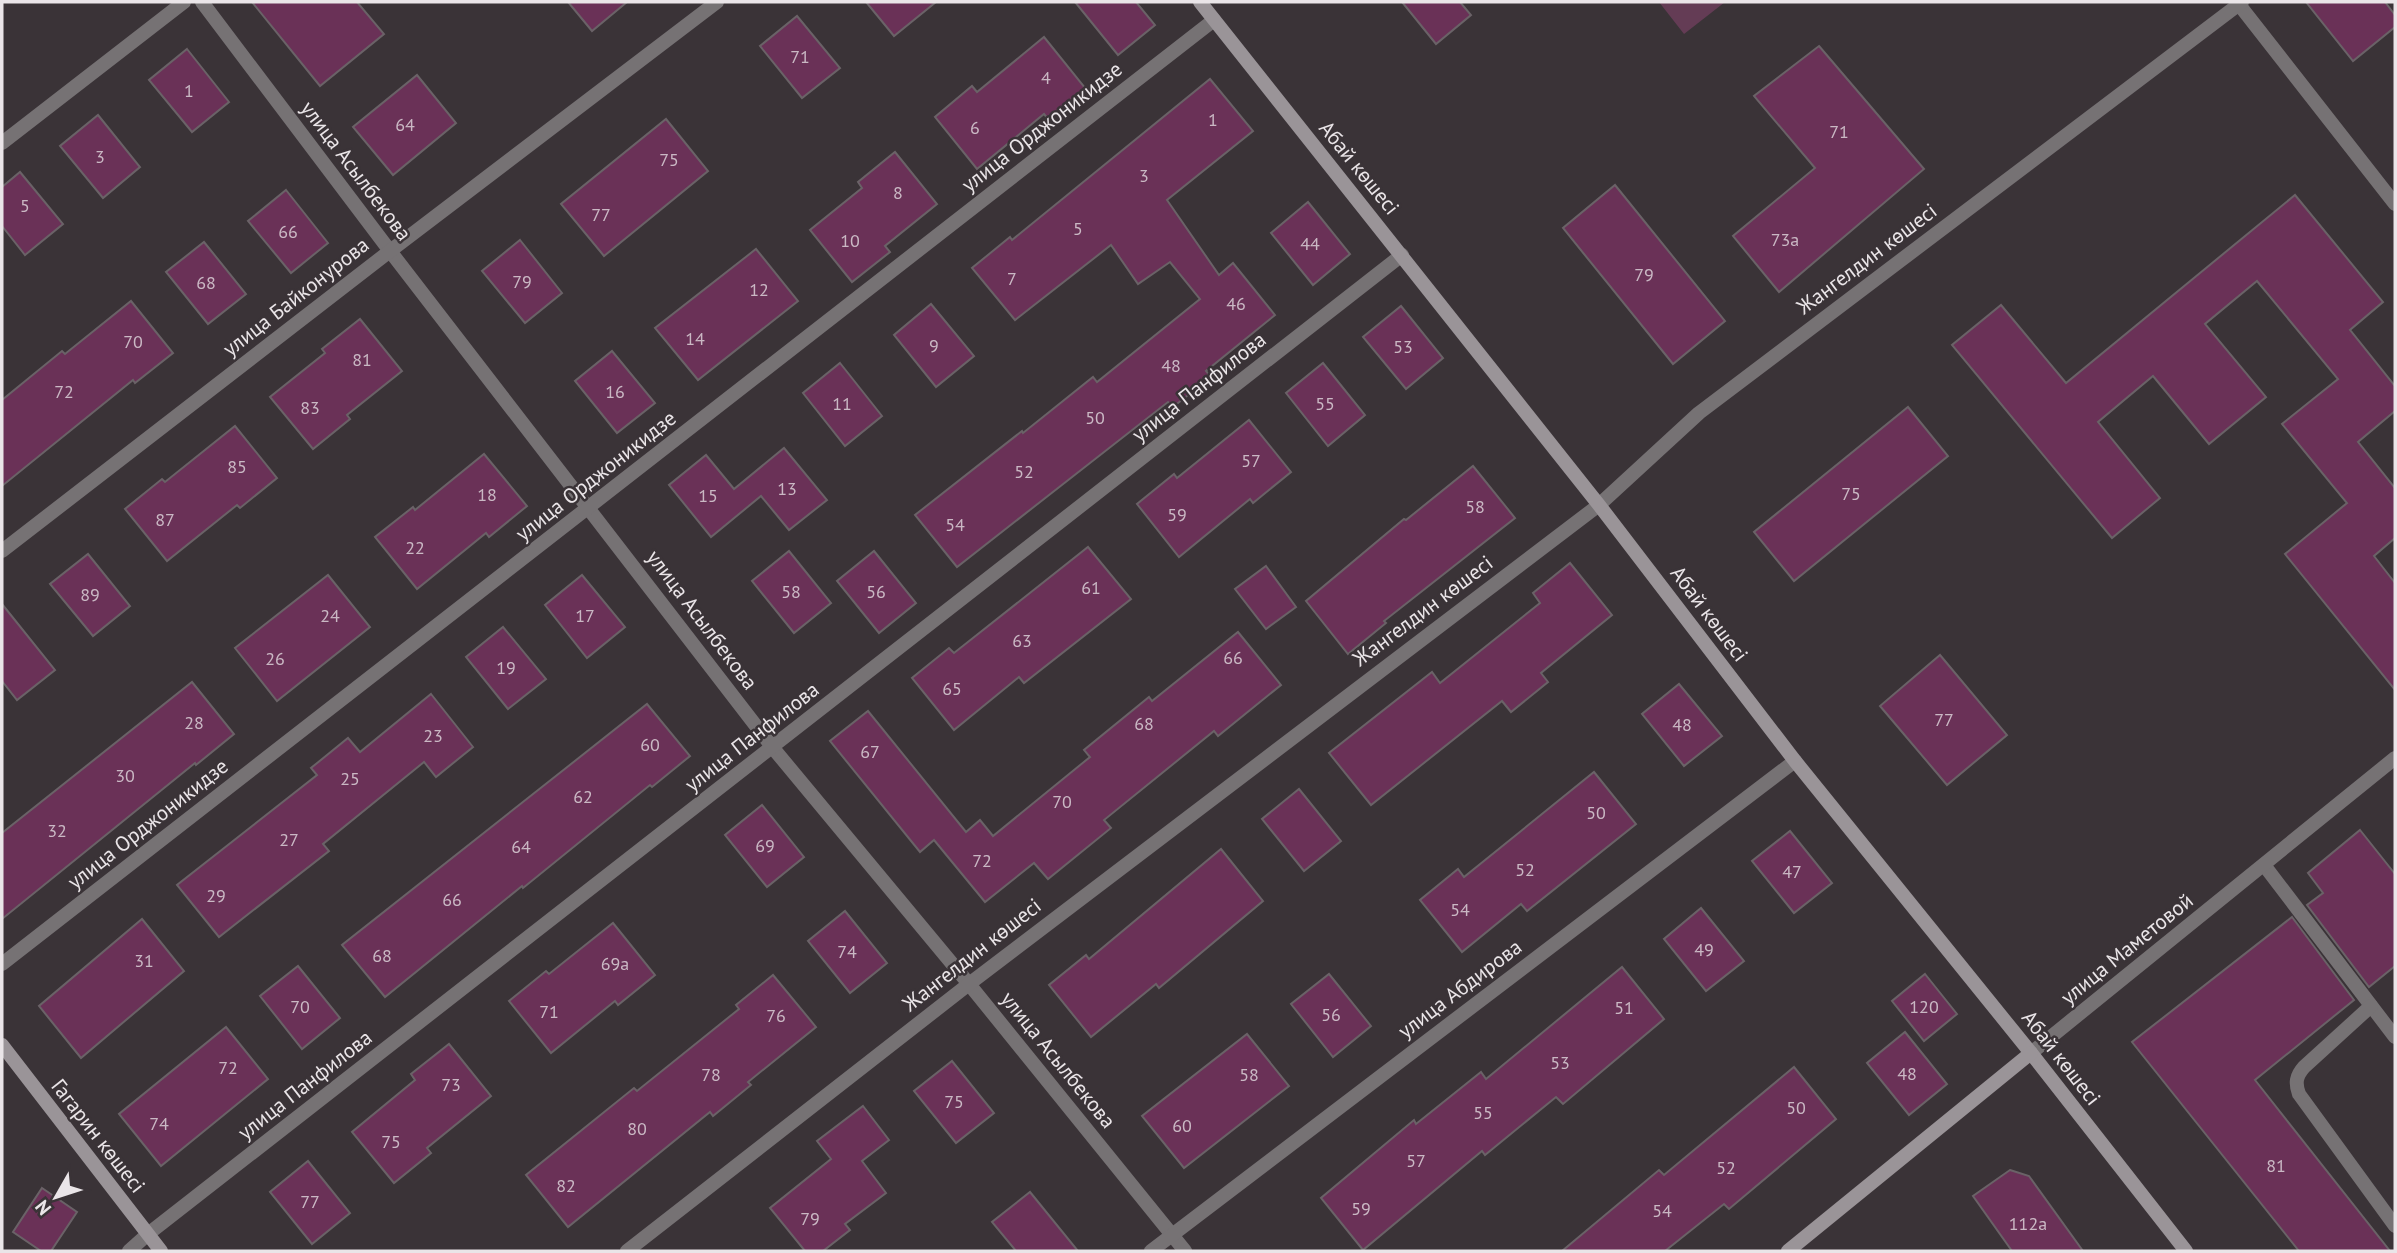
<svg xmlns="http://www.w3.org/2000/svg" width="2397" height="1253" viewBox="0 0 2397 1253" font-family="'PT Sans',sans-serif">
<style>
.green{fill:#643c55}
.building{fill:#6a3157;stroke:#6a6267;stroke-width:2}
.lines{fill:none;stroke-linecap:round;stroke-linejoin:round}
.lane{stroke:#767274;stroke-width:14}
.street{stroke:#767274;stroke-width:14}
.secondary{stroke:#9a9498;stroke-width:14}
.labels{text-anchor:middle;stroke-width:5;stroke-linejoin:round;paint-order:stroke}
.number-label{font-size:18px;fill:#cab8c4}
.street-label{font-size:21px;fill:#eae5e8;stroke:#3a3337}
</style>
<rect width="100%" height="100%" fill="#3a3337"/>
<!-- green -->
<polygon class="green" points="1659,2 1725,2 1684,34"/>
<!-- building -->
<g class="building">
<polygon points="252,2 357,2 384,34 320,86"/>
<polygon points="568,2 627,2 592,31"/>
<polygon points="866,2 936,2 894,36"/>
<polygon points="1075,2 1136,2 1155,25 1118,55"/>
<polygon points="1402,2 1460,2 1471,15 1436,44"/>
<polygon points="2306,2 2385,2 2395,15 2395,27 2353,61"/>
<polygon points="797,16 840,68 802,98 760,46"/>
<polygon points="1044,37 1086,89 1049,120 1044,114 977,169 935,117 972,86 977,92"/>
<polygon points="1819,46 1924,169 1779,292 1733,236 1815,168 1754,96"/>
<polygon points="187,49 229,102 192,132 149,80"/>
<polygon points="417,75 456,123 393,175 353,127"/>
<polygon points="1210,79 1253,131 1167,200 1219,275 1233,263 1275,315 1206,371 1211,377 1173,407 1168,402 957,567 915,515 1022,431 1023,433 1093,377 1097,382 1200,299 1170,262 1138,284 1111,245 1015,320 972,268 1010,237 1012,240"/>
<polygon points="98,115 140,167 103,198 60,146"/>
<polygon points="666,119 708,171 604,256 561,204"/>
<polygon points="895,152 937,204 885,246 890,252 852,282 810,230 862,188 858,182"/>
<polygon points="20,172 63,224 25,255 2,226 2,187"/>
<polygon points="1615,185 1725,321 1673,364 1563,228"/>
<polygon points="286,190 328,243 291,273 248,221"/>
<polygon points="2295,195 2383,302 2350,330 2395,386 2395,411 2358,442 2395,488 2395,538 2374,556 2395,583 2395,690 2285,554 2347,503 2282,424 2338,379 2257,281 2205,324 2266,397 2209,444 2153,376 2098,422 2160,498 2112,538 1952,345 2001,305 2066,383"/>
<polygon points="1308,202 1350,254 1313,285 1271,233"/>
<polygon points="520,240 562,293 525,323 482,271"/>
<polygon points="204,242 246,294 208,324 166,272"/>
<polygon points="756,249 798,301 698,380 655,328"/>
<polygon points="131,301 173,353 135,383 133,380 2,486 2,400 62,351 65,354"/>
<polygon points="931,304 974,356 936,387 894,335"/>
<polygon points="1401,306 1443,358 1406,389 1363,337"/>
<polygon points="360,319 402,371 347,415 350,419 313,449 270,397 325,353 322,349"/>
<polygon points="612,351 655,403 617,433 575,381"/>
<polygon points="840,363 882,416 845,446 803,393"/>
<polygon points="1323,363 1365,415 1328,446 1286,393"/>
<polygon points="1908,407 1948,456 1794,581 1754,532"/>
<polygon points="1249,420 1291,472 1253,503 1250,499 1179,557 1137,504 1174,474 1177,478"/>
<polygon points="235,426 277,478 240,508 237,505 167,561 125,509 162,479 165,482"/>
<polygon points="784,448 827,500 789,530 761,496 711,537 669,485 706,455 734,489"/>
<polygon points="484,454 527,506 489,537 486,533 417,589 375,537 413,507 415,510"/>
<polygon points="1473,466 1515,518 1384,621 1386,623 1348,654 1306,601 1404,519 1406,520"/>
<polygon points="1088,547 1131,599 1024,683 1019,677 954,730 912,678 949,648 954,653"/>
<polygon points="789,551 831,603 794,633 752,581"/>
<polygon points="874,551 916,603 879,633 837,581"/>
<polygon points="88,554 130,606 93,636 50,584"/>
<polygon points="1570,563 1612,615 1541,673 1548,682 1511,712 1502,701 1371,805 1329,753 1432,672 1440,683 1540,603 1533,593"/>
<polygon points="1266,566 1296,607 1266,629 1235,589"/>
<polygon points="328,575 370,627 277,701 235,648"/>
<polygon points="582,575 625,627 587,658 545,605"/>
<polygon points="2,604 55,670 17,700 2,681"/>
<polygon points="503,627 546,679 508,709 466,657"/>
<polygon points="1238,632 1281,685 1218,736 1214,731 1104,820 1111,828 1048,879 1034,863 985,902 934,840 920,852 830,741 868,711 966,832 980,820 993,836 1090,757 1084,750 1149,697 1152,701"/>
<polygon points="1940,655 2007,735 1947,785 1880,706"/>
<polygon points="192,682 234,734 196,765 195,763 2,919 2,833"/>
<polygon points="1679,684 1722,736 1684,766 1642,714"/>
<polygon points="431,694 473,747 436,777 424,762 323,844 329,851 219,937 177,885 317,775 311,768 348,738 360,752"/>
<polygon points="647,704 690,756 652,787 650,785 523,888 522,886 385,997 342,945"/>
<polygon points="1594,772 1636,824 1527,911 1521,904 1462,952 1420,900 1458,869 1464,877"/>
<polygon points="1299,789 1341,841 1304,871 1262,819"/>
<polygon points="762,805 804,857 767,887 725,835"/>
<polygon points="2360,830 2395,874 2395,966 2369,987 2307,905 2323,893 2308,873"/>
<polygon points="1790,831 1832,883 1794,913 1752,861"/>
<polygon points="1221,849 1263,901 1159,988 1156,984 1091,1037 1049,985 1086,955 1089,959"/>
<polygon points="1701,908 1744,961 1706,991 1664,939"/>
<polygon points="845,911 887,963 850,993 808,941"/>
<polygon points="2292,917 2354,1000 2255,1080 2390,1251 2299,1251 2132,1042"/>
<polygon points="142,919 184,971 81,1058 39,1006"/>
<polygon points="613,923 655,975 618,1005 615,1001 551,1053 509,1001 546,971 549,974"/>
<polygon points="298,966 340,1018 302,1049 260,996"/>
<polygon points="1622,967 1664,1019 1563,1104 1556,1097 1485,1155 1482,1151 1363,1250 1321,1198 1414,1120 1416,1124 1481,1072 1486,1079"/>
<polygon points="1329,974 1371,1026 1333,1057 1291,1004"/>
<polygon points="1925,974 1957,1014 1924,1041 1892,1001"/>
<polygon points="773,975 816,1027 748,1082 751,1085 713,1116 710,1112 568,1227 526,1175 634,1088 637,1091 739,1009 736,1005"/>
<polygon points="226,1027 268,1079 161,1166 119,1114"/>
<polygon points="1905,1032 1947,1084 1909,1115 1867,1063"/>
<polygon points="1247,1034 1289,1086 1184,1168 1142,1116"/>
<polygon points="449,1044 491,1096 427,1148 431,1153 394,1183 352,1132 415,1080 411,1074"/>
<polygon points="952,1061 994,1113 956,1143 914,1091"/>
<polygon points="1794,1067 1836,1119 1729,1209 1724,1204 1665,1251 1562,1251 1659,1170 1664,1175"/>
<polygon points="863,1106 889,1140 862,1161 886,1193 845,1224 850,1230 823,1251 805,1251 770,1208 831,1159 817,1141"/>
<polygon points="308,1161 350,1213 312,1244 270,1192"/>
<polygon points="2010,1170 2029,1176 2083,1251 2012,1251 1973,1196"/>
<polygon points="42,1188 77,1212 51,1251 41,1251 13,1232"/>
<polygon points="1030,1192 1078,1251 1016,1251 992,1222"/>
</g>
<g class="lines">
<!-- lane -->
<g class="lane">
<polyline points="2264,865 2395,1037"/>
<path d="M2371,1006L2304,1067C2296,1076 2295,1083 2299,1094L2395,1226"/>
</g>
<!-- street -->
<g class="street">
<polyline points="202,2 390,251 773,748 969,984 1185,1251"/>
<polyline points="2237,2 2395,204"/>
<polyline points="2,143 184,2"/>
<polyline points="2,551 390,251 717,2"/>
<polyline points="2,964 1214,20"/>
<polyline points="2031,1053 2395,758"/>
<polyline points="129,1251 148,1234 1402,255"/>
<polyline points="627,1251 969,984 1599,505 1699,413 2242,2"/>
<polyline points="1151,1251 1795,761"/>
</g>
<!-- secondary -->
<g class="secondary">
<polyline points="1200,2 1599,505 1795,761 2031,1053 2186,1251"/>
<polyline points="2,1045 161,1251"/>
<polyline points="1788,1251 2031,1053"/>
</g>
</g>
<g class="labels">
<!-- number labels -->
<g class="number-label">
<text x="800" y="63">71</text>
<text x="1046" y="84">4</text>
<text x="189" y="97">1</text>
<text x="1213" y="126">1</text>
<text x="405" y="131">64</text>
<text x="975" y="134">6</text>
<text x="1839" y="138">71</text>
<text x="100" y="163">3</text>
<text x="669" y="166">75</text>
<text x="1144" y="182">3</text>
<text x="898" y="199">8</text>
<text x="25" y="212">5</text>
<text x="601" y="221">77</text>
<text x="1078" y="235">5</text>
<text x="288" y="238">66</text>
<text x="1785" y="246">73а</text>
<text x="850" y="247">10</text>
<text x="1310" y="250">44</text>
<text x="1644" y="281">79</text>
<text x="1012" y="285">7</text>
<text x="522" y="288">79</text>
<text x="206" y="289">68</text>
<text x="759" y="296">12</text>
<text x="1236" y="310">46</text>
<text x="695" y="345">14</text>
<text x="133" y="348">70</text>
<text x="934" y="352">9</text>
<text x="1403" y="353">53</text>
<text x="362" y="366">81</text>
<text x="1171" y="372">48</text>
<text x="64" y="398">72</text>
<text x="615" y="398">16</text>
<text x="842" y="410">11</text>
<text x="1325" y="410">55</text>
<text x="310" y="414">83</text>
<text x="1095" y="424">50</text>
<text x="1251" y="467">57</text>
<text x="237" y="473">85</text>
<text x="1024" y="478">52</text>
<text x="787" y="495">13</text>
<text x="1851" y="500">75</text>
<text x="487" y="501">18</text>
<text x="708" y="502">15</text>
<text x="1475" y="513">58</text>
<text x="1177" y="521">59</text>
<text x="165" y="526">87</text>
<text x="955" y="531">54</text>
<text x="415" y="554">22</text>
<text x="1091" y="594">61</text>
<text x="791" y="598">58</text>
<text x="876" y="598">56</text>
<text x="90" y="601">89</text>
<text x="330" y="622">24</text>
<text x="585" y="622">17</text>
<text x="1022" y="647">63</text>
<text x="1233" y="664">66</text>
<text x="275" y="665">26</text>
<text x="506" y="674">19</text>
<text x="952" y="695">65</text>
<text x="1944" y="726">77</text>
<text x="194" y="729">28</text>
<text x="1144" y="730">68</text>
<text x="1682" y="731">48</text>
<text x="433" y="742">23</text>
<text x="650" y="751">60</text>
<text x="870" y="758">67</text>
<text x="125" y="782">30</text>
<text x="350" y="785">25</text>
<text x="583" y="803">62</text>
<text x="1062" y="808">70</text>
<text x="1596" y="819">50</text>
<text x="57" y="837">32</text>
<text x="289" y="846">27</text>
<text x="765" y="852">69</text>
<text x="521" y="853">64</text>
<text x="982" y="867">72</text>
<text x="1525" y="876">52</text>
<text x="1792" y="878">47</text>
<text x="216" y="902">29</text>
<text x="452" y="906">66</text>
<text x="1460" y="916">54</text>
<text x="1704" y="956">49</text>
<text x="847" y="958">74</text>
<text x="382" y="962">68</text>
<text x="144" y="967">31</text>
<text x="615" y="970">69а</text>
<text x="300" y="1013">70</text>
<text x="1924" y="1013">120</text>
<text x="1624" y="1014">51</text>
<text x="549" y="1018">71</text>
<text x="1331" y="1021">56</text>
<text x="776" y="1022">76</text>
<text x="1560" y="1069">53</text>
<text x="228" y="1074">72</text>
<text x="1907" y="1080">48</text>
<text x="711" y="1081">78</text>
<text x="1249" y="1081">58</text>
<text x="451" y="1091">73</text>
<text x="954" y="1108">75</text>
<text x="1796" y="1114">50</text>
<text x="1483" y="1119">55</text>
<text x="159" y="1130">74</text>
<text x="1182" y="1132">60</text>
<text x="637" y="1135">80</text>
<text x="391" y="1148">75</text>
<text x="1416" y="1167">57</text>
<text x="2276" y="1172">81</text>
<text x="1726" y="1174">52</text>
<text x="566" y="1192">82</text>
<text x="310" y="1208">77</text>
<text x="1361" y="1215">59</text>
<text x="1662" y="1217">54</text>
<text x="810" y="1225">79</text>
<text x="2028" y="1230">112а</text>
</g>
<!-- street labels -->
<g class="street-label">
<text transform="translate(1042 127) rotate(-38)" y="7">улица Орджоникидзе</text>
<text transform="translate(1359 168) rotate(51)" y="7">Абай көшесі</text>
<text transform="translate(356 171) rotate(53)" y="7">улица Асылбекова</text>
<text transform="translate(1867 259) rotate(-37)" y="7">Жангелдин көшесі</text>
<text transform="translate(296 297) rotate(-38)" y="7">улица Байконурова</text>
<text transform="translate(1199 387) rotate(-38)" y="7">улица Панфилова</text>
<text transform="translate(596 476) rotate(-38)" y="7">улица Орджоникидзе</text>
<text transform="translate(1423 611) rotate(-37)" y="7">Жангелдин көшесі</text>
<text transform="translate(1709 614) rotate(53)" y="7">Абай көшесі</text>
<text transform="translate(702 620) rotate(53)" y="7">улица Асылбекова</text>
<text transform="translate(752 737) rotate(-38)" y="7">улица Панфилова</text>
<text transform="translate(148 824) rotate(-38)" y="7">улица Орджоникидзе</text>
<text transform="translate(2127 949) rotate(-39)" y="7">улица Маметовой</text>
<text transform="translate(972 955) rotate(-38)" y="7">Жангелдин көшесі</text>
<text transform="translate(1460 989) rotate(-37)" y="7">улица Абдирова</text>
<text transform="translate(2061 1058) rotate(52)" y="7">Абай көшесі</text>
<text transform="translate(1058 1060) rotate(51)" y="7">улица Асылбекова</text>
<text transform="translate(305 1085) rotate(-38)" y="7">улица Панфилова</text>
<text transform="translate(98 1136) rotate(52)" y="7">Гагарин көшесі</text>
</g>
</g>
<!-- border -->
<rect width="2397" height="1253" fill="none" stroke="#eae5e8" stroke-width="7"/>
<!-- north arrow -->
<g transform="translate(56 1197) rotate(231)" stroke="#3a3337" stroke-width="5" paint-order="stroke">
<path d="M0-5L12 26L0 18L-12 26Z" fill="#eae5e8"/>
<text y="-10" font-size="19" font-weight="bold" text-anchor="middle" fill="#eae5e8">N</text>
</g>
</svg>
